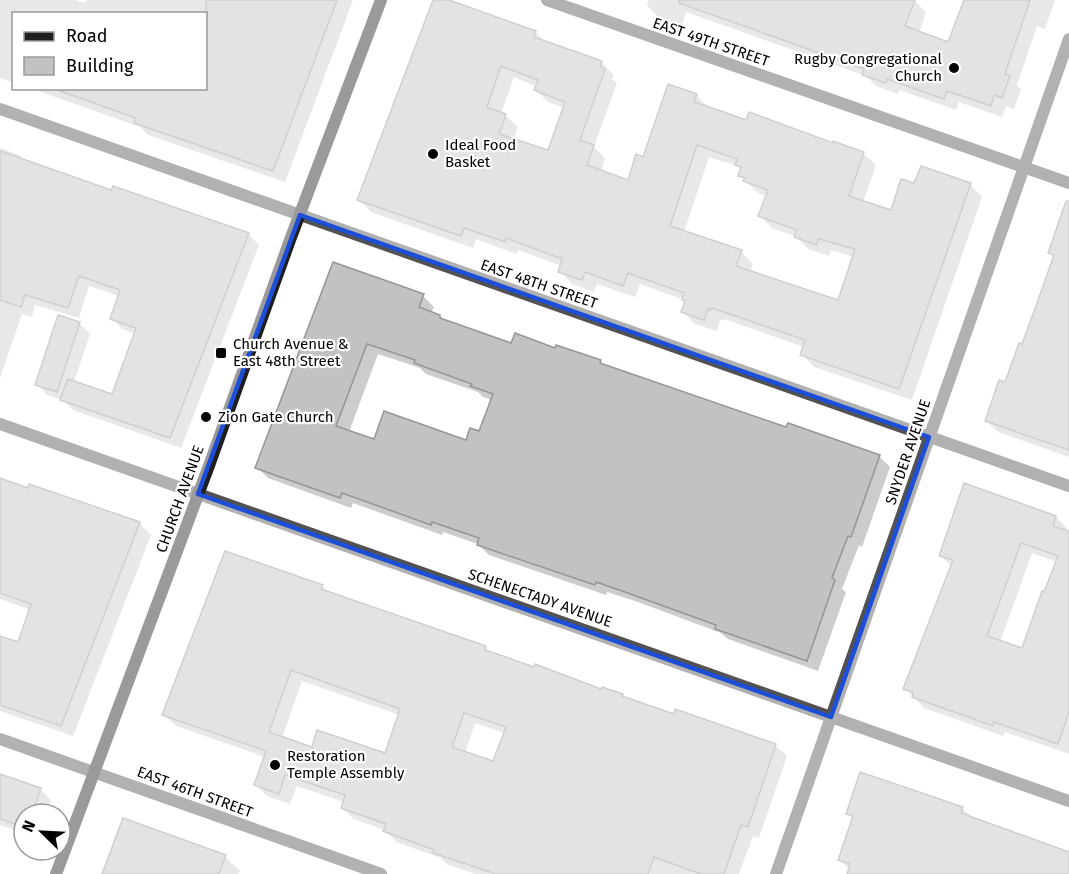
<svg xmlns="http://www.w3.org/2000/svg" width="1069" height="874" viewBox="0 0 1069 874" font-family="'Fira Sans',sans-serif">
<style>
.shadow{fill:#0003;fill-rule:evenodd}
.building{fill:#c2c2c2;stroke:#969696;stroke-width:1.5;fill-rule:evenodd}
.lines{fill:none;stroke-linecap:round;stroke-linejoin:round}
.minor{stroke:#525252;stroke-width:12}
.secondary{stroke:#1f1f1f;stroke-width:12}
.marked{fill:none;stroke:#1d4ed8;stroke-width:4.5;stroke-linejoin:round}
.poi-dot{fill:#000;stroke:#fff;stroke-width:2}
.labels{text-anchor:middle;stroke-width:4.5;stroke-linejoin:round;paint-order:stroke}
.street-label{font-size:15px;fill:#000;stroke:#fff}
.poi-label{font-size:15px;fill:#000;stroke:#fff;text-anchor:start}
</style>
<rect width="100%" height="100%" fill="#fff"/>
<!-- shadow -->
<g class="shadow">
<polygon points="0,0 75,0 85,3 87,0 353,0 285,182 148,135 140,127 30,88 206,88 206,14 14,14 14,83 0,78"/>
<path d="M434,0H444L536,32L546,43L601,62L614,75L612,79L617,83L594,147L605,158L601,172L629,182L644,158L696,95L709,108L747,122L863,153L876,165L863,202L892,212L915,185L970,184L982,197L912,400L814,367L802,354L804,347L724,319V321L720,320L717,331L695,324L683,312L686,302L684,300L640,284L635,297L597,284L594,292L572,284L560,271L562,266L518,250L517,254L476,239L473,248L371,212L359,200ZM514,77L537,87L536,90L548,102L565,108L549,152L513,140L518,127L505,115L501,114ZM709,157L740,167L742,169L740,175L758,193L767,196L760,216L772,228L797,237L808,249L829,256L831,250L854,257L839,302L750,272L753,264L741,252L684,232Z"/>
<polygon points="648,0 914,0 926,12 919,33 949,43 964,3 962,0 1055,0 1045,29 1037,26 1017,85 1021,90 1014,109 1006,106 1002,117 959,102 956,110 899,90 898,94 876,86 866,76 686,12 682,25 658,17 647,5"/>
<polygon points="0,148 19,155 25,161 112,192 114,188 249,235 259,245 181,448 73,410 63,400 47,395 37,384 79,323 90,334 74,382 113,396 135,334 122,329 112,318 119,296 89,286 79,318 35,305 32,317 22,314 0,378"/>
<polygon points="1069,232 1069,457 998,432 987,421 1023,346 1055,257 1050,252"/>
<path d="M333,264L423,296L434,307L431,313L440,316L445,321L512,345L556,350L600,362L604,366L787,429L879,456L890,467L862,547L859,545L842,589L846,592L818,671L728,639L721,633L638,602L607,592L606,595L489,555L478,544L443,532L442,535L353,503L351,508L268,478L257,467ZM378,354L420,368L426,374L478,392L483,397L492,400L480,433L467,442L375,441L349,432Z"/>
<polygon points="0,480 139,523 151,535 73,736 0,711 0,637 19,644 31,610 0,599"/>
<path d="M1056,517L1067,528L1065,532L1069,534V754L1005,732L1003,736L924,708L905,688L952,567L940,555ZM1032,553L1057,562L1022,650L1000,642Z"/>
<path d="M322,586L329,593L485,648L490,653L602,691L622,695L626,699L675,716L775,745L787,756L759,838L753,836L739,874H476L446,864L441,858L396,842L385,830L354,819L342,808L344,802L297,786L290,804L267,796L256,785L265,757L176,726L164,715ZM302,681L399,715L386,755L313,749L282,738ZM475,723L505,733L494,763L465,753Z"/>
<polygon points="861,774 963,809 973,819 1069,853 1069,874 848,874 850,870 840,860 853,819 848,814"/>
<polygon points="0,776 40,789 51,800 46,814 24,814 24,833 0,825"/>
<polygon points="225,857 240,871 238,874 104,874"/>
</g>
<!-- building -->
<g class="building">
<polygon points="206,0 337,0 273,171 134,123 136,118 60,91 61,88 206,88"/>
<path d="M433,0H449L536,31L534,37L602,61L600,67L605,69L580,140L594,145L587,165L628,180L636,154L643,157L668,84L697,94L694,102L721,111L746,120L749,112L833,143V141L864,152L849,196L891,210L901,179L914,183L921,166L971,183L899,389L800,355L805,340L712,308L711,310L708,309L704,320L681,312L685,301L682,300L684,293L628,273L623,286L585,272L582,280L558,272L562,259L506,238L505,242L464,228L461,236L357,200ZM501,66L538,80L534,90L565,102L548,150L499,134L506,114L487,107ZM697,145L737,159L735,165L741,167L738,176L745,178L743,181L768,190L758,216L797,230L794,237L816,245L819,239L855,249L838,300L736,266L742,250L670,226Z"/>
<polygon points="679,0 915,0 905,26 948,42 964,0 1030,0 1005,74 1010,76 1002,98 994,95 991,106 947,91 944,99 887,79 886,83 862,75 864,69 679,3"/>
<polygon points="0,151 111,190 113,186 249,233 170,438 60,400 68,379 112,394 136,328 110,319 120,290 79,276 68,308 25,295 21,307 0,300"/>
<polygon points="1066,201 1069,201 1069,450 985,421 999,380 1005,382 1019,343 1022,344 1037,303 1054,255 1048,253"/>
<path d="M333,262L424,294L419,307L440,315V318L511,343L515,333L555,348L556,345L601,360L600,363L786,427L788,423L880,455L851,537L848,536L832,578L835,580L807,661L715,629L716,625L625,592L596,582L595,585L477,545L479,538L432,522L431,525L342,493L340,498L255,468ZM367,344L415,360L414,363L472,384L470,386L493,394L479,431L470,428L466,440L384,411L374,439L336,426Z"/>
<polygon points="58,315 80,322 57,392 35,385"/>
<polygon points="0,478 28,488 29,484 140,522 61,726 0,705 0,636 18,642 31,604 0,593"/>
<path d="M964,483L1056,516L1053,526L1069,531V712L1058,744L994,722L993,726L912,697L913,692L903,689L953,560L939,556ZM1021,543L1058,556L1044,592L1042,591L1022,648L987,636Z"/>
<path d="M225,551L323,585L321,589L486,646L485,650L506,657L534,667L535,664L601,689L602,687L623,694L622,696L674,714L675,709L776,744L748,827L741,825L724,874H701L654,857L648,874H496L433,853L434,850L383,831L386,824L341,808L345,795L285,775L279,794L254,785L266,751L162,715ZM291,670L400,709L385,753L317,730L312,747L269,732ZM464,713L506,727L493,761L452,747Z"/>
<polygon points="860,772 963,807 961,813 1069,852 1069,874 847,874 850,864 838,860 853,816 846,814"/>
<polygon points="0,774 41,788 32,814 24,814 24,827 0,819"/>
<polygon points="123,818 226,855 219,874 102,874"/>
</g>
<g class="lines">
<!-- minor -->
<g class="minor">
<polyline points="547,0 1069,183"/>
<polyline points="0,109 1069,486"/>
<polyline points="0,424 1069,801"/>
<polyline points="0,739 381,874"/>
<polyline points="776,874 1069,39"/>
</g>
<!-- secondary -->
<polyline class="secondary" points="56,874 210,463 290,240 381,0"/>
</g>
<!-- marked area -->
<path d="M0 0H1069V874H0ZM300,215L929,437L831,717L198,494Z" fill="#fff" fill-opacity=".55" fill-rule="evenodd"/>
<path class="marked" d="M300,215L929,437L831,717L198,494Z"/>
<!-- markers -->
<g class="poi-dot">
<circle cx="954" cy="68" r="6"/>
<circle cx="433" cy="154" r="6"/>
<rect x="215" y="347" width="12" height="12" rx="3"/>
<circle cx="206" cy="417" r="6"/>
<circle cx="275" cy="765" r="6"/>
</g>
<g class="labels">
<!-- street labels -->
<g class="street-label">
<text transform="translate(711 42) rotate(19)" y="5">EAST 49TH STREET</text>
<text transform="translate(539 284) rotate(19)" y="5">EAST 48TH STREET</text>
<text transform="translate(908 452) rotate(-71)" y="5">SNYDER AVENUE</text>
<text transform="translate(180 499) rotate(-70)" y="5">CHURCH AVENUE</text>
<text transform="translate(540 598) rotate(19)" y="5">SCHENECTADY AVENUE</text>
<text transform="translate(195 792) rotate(20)" y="5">EAST 46TH STREET</text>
</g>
<!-- poi labels -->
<g class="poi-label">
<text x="942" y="64" text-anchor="end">Rugby Congregational<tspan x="942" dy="17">Church</tspan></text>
<text x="445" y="150">Ideal Food<tspan x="445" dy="17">Basket</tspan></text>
<text x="233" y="349">Church Avenue &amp;<tspan x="233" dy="17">East 48th Street</tspan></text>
<text x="218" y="422">Zion Gate Church</text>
<text x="287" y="761">Restoration<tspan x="287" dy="17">Temple Assembly</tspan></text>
</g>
</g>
<!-- legend -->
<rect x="12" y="12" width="195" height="78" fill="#ffffff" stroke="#999999" stroke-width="1.5"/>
<rect x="24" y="32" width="30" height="9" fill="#1f1f1f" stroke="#999999" stroke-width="1.5"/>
<text x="66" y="42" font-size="18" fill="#000000">Road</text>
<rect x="24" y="57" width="30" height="18" fill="#c2c2c2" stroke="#999999" stroke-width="1.5"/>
<text x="66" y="72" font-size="18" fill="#000000">Building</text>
<!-- north arrow -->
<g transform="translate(42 832) rotate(294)"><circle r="28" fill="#ffffff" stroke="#999999" stroke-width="1.5"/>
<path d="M0-4.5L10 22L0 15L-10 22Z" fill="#000000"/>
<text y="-9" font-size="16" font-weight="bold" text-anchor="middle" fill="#000000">N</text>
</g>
</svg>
